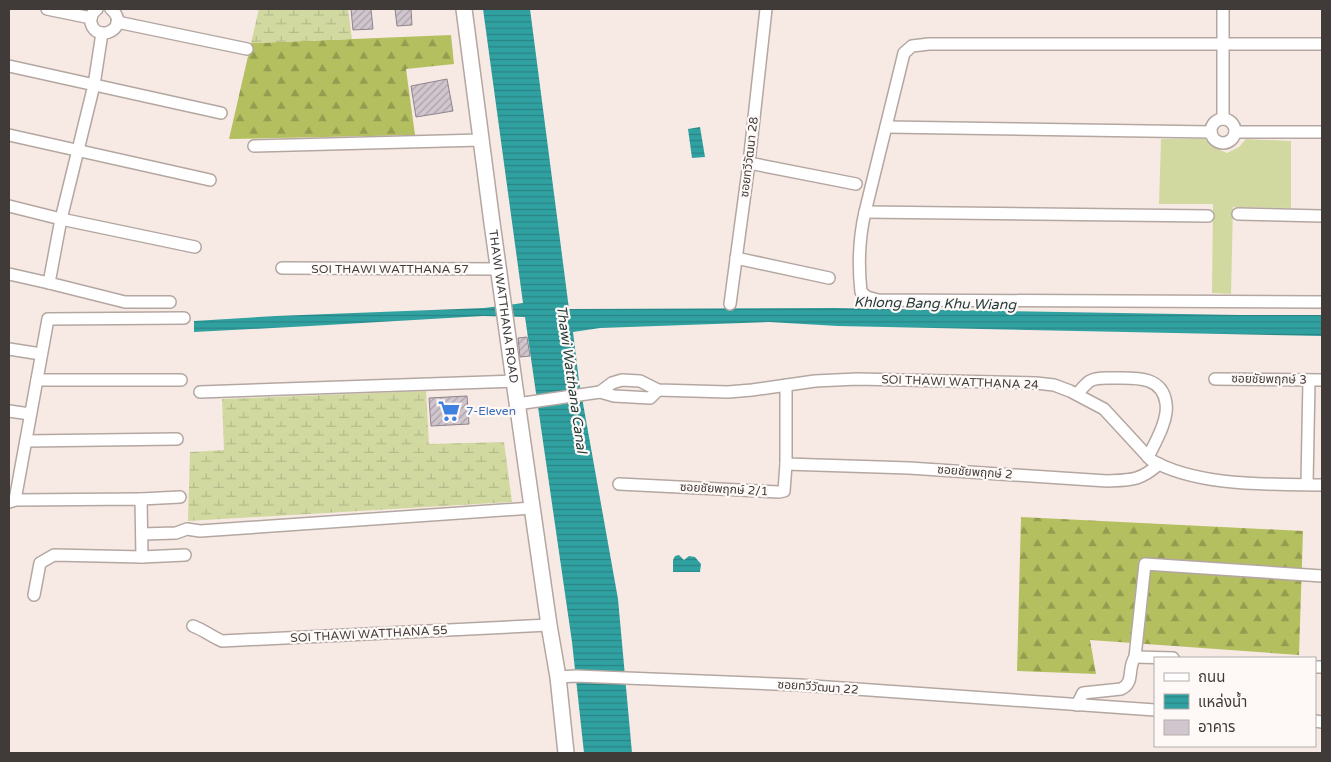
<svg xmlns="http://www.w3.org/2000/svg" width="1331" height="762" viewBox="0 0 1331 762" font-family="'Varela Round','Noto Sans Thai',sans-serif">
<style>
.forest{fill:url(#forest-firs)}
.wetland{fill:url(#wetland-marsh)}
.garden{fill:#d1d9a0}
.water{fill:url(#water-rules)}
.building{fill:url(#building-hatch);stroke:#8f848b}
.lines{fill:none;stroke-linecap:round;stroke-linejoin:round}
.minor-casing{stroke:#b4a7a2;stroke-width:14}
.secondary-casing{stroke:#b4a7a2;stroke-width:18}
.minor{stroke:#fff;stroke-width:11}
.secondary{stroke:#fff;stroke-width:15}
.labels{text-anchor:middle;stroke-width:4.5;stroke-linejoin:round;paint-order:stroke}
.street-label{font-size:12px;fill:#403b39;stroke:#fef9f7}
.shop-label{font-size:12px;fill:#366cbe;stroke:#fef9f7;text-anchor:start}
.water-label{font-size:14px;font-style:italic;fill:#253d3d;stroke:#fef9f7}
</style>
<defs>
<pattern id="forest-firs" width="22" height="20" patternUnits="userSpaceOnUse" patternTransform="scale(1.25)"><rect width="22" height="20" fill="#b4bf5f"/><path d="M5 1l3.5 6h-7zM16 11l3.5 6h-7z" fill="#949c4f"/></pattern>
<pattern id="wetland-marsh" width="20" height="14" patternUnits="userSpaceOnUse" patternTransform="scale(1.25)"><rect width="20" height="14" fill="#d1d9a0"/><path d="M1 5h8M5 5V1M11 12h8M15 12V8" fill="none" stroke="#b4bb8b"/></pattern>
<pattern id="water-rules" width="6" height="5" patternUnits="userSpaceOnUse" patternTransform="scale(1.25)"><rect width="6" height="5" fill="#30a1a1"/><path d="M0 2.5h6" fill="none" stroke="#2a8484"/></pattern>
<pattern id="building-hatch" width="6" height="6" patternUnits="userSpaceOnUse" patternTransform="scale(1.25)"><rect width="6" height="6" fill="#d1c6ce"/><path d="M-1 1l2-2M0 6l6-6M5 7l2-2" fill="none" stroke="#aba2a8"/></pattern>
</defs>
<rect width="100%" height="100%" fill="#f7eae4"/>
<!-- forest -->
<g class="forest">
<polygon points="451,35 454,64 406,69 415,135 229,139 251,43"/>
<polygon points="1021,517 1303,531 1299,655 1090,640 1096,674 1017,671"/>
</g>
<!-- wetland -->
<g class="wetland">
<polygon points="259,9 348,9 352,39 251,43"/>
<polygon points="426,391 429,444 504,442 512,502 188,521 190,452 224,450 222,399"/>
</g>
<!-- garden -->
<polygon class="garden" points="1161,139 1205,139 1213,147 1227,153 1239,147 1246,139 1291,141 1291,208 1233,207 1231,294 1212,293 1213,204 1159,204"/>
<!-- water -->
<g class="water">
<polygon points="483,9 530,9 569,309 835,308 1240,315 1322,315 1322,336 838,326 769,322 600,328 573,332 579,381 618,599 632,753 584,753 572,642 525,317 483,316 310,326 194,332 194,321 276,316 484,308 523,303"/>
<polygon points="700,127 705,157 692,158 688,129"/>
<polygon points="679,555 684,560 689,556 695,557 701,564 700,572 673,572 673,560 675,556"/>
</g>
<!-- building -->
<g class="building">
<polygon points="351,9 371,9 373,29 353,30"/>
<polygon points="395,9 411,9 412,25 397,26"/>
<polygon points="447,79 453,111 416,117 411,86"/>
<polygon points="527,337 530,356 520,357 518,338"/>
<polygon points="467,396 469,424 431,426 429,398"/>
</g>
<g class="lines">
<!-- minor casing -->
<g class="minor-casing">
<g id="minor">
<polyline points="47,9 91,18"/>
<path d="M97,9C93,12 90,17 91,23C97,45 132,27 111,9"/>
<polyline points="117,22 247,49"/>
<path d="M1322,44H929L912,46L904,53L865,212C859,238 858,265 861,292L867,297L878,300L1322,302"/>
<polyline points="9,66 221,113"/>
<circle cx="1223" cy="131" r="12"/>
<polyline points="1223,119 1223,9"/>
<polyline points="886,127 1211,132"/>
<polyline points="1235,132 1322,132"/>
<polyline points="9,135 210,180"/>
<polyline points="254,146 481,140"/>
<polyline points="749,163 856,184"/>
<polyline points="9,206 61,219 195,247"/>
<polyline points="865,212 1208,216"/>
<polyline points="1238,214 1322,216"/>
<polyline points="736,258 829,278"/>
<polyline points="282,268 498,269"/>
<polyline points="9,274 49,283 125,302 170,302"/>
<polyline points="49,283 61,219 94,85 102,33"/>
<polyline points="730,304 749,163 766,9"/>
<polyline points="9,349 41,354"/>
<polyline points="1215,379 1322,380"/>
<polyline points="37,380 181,380"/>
<polyline points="200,392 514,381"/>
<path d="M600,392L612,383L622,380L640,381L658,390L728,392L752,390L815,381L857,379L1036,383L1054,385L1070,391L1104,409L1151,460C1198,487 1270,484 1322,485"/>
<path d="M1077,394C1081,390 1085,384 1090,381C1096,377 1106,378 1113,378C1134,378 1162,375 1166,403C1169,419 1155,443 1148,457"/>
<polyline points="517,404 600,392 614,396 650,398 658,390"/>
<polyline points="9,411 30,414"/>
<polyline points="26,441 177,439"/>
<path d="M786,464L909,468L1107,481C1131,480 1140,481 1159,464"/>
<polyline points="619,484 779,492 784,491 786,464 786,385"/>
<polyline points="1307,484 1309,380"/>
<polyline points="141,499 180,497"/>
<polyline points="15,500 48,319 184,318"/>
<polyline points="9,502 15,500 141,499 142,557 54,555 40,563 34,595"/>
<polyline points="142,534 176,533 187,529 200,531 532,508"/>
<polyline points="142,557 185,555"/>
<path d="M193,626C204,630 212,637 222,641L549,625"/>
<polyline points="1135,657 1173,658"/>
<polyline points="1315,667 1322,667"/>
<polyline points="558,677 576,676 799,685 1155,710"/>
<path d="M1077,705L1083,693L1121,689C1135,683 1127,668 1135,657L1145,564L1322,576"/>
<polyline points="1315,721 1322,722"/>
</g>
</g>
<!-- secondary casing -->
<g class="secondary-casing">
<g id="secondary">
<path id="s1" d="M464,9L492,223L514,381L549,625L558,677L566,753"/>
</g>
</g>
<!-- minor -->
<use href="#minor" class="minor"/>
<!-- secondary -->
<use href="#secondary" class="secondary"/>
</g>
<!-- icons -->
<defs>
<g id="supermarket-bare" transform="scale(1.725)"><path d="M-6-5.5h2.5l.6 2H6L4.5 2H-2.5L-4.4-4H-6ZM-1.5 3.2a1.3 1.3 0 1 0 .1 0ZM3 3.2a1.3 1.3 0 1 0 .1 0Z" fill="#3f7fe0" stroke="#fef9f7" stroke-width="2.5" paint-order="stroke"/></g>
</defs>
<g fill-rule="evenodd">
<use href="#supermarket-bare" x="449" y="411"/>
</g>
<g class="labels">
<!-- street labels -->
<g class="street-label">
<text transform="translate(749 157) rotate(-83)" y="4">ซอยทวีวัฒนา 28</text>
<text x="390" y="273">SOI THAWI WATTHANA 57</text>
<text dy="4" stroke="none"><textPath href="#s1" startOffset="300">THAWI WATTHANA ROAD</textPath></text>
<text transform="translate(1269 379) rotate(1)" y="4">ซอยชัยพฤกษ์ 3</text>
<text transform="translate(960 382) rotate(2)" y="4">SOI THAWI WATTHANA 24</text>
<text transform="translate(975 472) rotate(4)" y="4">ซอยชัยพฤกษ์ 2</text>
<text transform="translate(724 489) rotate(3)" y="4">ซอยชัยพฤกษ์ 2/1</text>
<text transform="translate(369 634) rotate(-3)" y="4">SOI THAWI WATTHANA 55</text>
<text transform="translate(818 687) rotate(4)" y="4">ซอยทวีวัฒนา 22</text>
</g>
<!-- shop labels -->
<g class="shop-label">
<text x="466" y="415">7-Eleven</text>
</g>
<!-- water labels -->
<g class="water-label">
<text transform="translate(935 303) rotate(1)" y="5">Khlong Bang Khu Wiang</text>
<text transform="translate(572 379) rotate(82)" y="5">Thawi Watthana Canal</text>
</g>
</g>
<!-- border -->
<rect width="1331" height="762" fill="none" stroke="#403b39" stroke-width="20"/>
<!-- legend -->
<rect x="1154" y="657" width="162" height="90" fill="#fef9f7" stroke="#b2adab"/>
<rect x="1164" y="673" width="25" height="8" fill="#ffffff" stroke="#b2adab"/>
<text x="1198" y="682" font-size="15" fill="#403b39">ถนน</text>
<rect x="1164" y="694" width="25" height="15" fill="url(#water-rules)" stroke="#b2adab"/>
<text x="1198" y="707" font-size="15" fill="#403b39">แหล่งน้ำ</text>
<rect x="1164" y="720" width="25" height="15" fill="#d1c6ce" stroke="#b2adab"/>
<text x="1198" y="732" font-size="15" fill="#403b39">อาคาร</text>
</svg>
